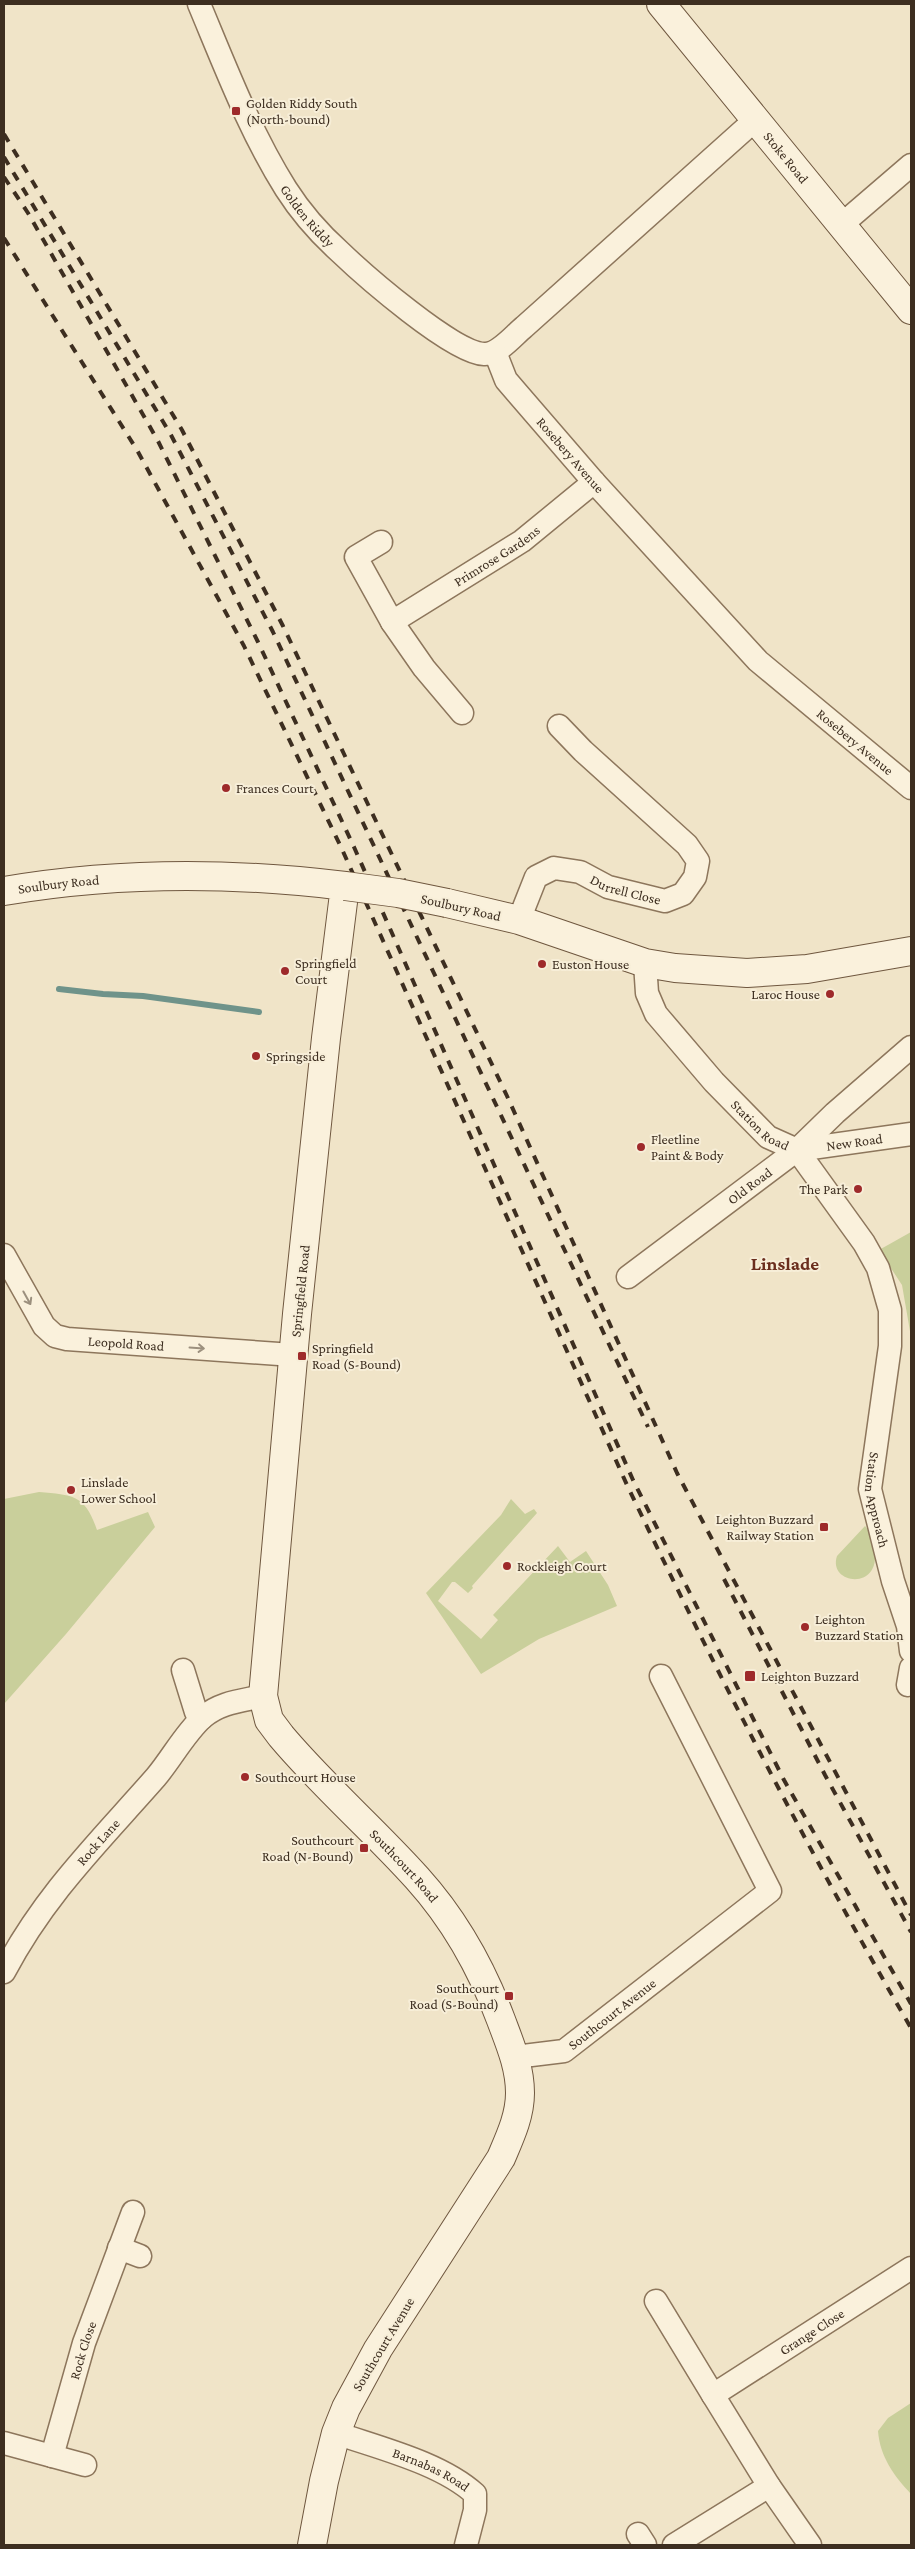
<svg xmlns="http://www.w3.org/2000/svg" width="915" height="2549" viewBox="0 0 915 2549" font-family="'Crimson Pro',serif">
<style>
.green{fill:#c9cf9b}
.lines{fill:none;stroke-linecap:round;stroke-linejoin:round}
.stream{stroke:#6f938a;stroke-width:6}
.street-casing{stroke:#8d765c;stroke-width:25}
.secondary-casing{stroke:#6f573f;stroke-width:30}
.street{stroke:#faf1dc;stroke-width:22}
.secondary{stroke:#faf1dc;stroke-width:28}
.rail{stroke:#3d2e20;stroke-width:4;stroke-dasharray:9 9;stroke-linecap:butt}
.secondary-bridge-casing{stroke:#6f573f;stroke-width:30;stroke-linecap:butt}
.secondary-bridge{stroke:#faf1dc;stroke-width:28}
.oneway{stroke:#9c907e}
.poi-dot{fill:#9e2a2b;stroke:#f7eed8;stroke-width:2}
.labels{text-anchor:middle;stroke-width:4;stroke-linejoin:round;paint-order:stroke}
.poi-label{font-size:14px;fill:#3d2e20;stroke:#f7eed8;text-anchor:start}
.street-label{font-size:14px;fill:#3d2e20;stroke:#f7eed8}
.district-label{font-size:19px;font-weight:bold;fill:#6b2e1e;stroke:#f7eed8}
</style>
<rect width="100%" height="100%" fill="#f0e4c8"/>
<!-- green -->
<g class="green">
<polygon points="911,1232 911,1337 902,1285 879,1250"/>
<path d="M39,1492C74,1495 85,1495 97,1530L148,1512L155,1527L66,1634L4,1704V1499Z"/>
<polygon points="511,1499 525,1514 534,1509 537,1513 472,1586 473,1588 468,1593 455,1582 452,1582 438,1601 481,1639 498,1620 493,1615 558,1546 570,1562 586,1551 608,1585 617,1606 539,1639 481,1674 426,1593 501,1515"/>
<path d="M865,1526C869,1530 871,1537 873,1543C887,1592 827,1586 837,1556Z"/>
<path d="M911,2403V2494C894,2476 880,2457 878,2431L888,2418Z"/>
</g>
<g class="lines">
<!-- stream -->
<polyline class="stream" points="59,989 103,994 143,996 259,1012"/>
<!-- street casing -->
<g class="street-casing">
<g id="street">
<path id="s1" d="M199,4C225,66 250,132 286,189C300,211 320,234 340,252C364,275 453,353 484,354C498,355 513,336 524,327L755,120"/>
<polyline points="840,226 911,165"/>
<path id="s2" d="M495,352L506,380L518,394L594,482L758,661L911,788"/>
<polyline points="381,542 356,557 392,622 424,668 462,713"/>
<path id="s3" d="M392,622L522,541L594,482"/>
<path id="s4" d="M519,920L536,877L554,868L580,872L608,887L665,901L683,894L695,877L698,861L687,845L583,751L559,726"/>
<path id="s5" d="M645,963L647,993L656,1014L714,1082L768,1137L797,1150L864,1243L878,1268L890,1310V1346L870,1489L893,1581L908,1626L911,1651"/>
<path id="s6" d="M797,1150L911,1134"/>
<path id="s7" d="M4,1255L44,1326L55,1336L67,1339L293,1355"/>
<path id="s8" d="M628,1277L797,1150L835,1113L911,1047"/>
<polyline points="183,1670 196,1712 202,1718"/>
<polyline points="908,1685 911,1668"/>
<path id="s9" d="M4,1972C45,1894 99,1842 156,1777C172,1758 185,1733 203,1717C221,1702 241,1701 263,1696"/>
<path id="s10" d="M515,2057L564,2051L770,1891L661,1676"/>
<polyline points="119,2248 140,2256"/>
<polyline points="656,2301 713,2395"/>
<path id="s11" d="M336,2433C379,2448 441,2463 475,2494V2510L466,2545"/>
<polyline points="4,2443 85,2465"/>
<path id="s12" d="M52,2456L84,2343L133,2212"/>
<polyline points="638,2534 645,2545"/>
<polyline points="674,2545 769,2486"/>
<path id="s13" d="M810,2545L769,2486L713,2395L911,2268"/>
</g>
</g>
<!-- secondary casing -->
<g class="secondary-casing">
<g id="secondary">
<path id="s14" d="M661,4L911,310"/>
<path id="s15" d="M4,891C116,872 232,872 345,886L326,1038L297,1314L263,1696L269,1720L281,1736C323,1786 373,1829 417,1878C454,1919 482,1969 501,2020C510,2044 520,2067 520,2093C520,2116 510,2137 501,2158L378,2349L346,2408L336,2433L324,2481L312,2545"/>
<polyline points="447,903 519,920 645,963 675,968 747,973 807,969 911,951"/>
</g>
</g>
<!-- street -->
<use href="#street" class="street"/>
<!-- secondary -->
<use href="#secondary" class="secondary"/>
<!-- rail -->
<g class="rail">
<polyline points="4,134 182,430 283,626 507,1096 677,1473 911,1915"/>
<polyline points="4,157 171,435 273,632 648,1427"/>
<polyline points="4,177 28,213 158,441 258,642 354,847 633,1480 784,1780 911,2004"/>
<path d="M4,238L137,450L244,646L341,847L627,1485C715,1669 808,1851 911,2028"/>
<polyline points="724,1579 825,1775 911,1932"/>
</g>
<!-- secondary-bridge casing -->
<g class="secondary-bridge-casing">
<polyline id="secondary-bridge" points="345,886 398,893 447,903"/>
</g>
<!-- secondary-bridge -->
<use href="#secondary-bridge" class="secondary-bridge"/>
</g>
<!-- one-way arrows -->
<defs><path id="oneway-shaft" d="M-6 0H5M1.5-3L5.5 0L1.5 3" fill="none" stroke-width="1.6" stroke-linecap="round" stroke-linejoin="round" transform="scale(1.25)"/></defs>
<g class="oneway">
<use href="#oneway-shaft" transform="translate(27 1298) rotate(61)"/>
<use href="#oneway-shaft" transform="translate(197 1348) rotate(4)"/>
</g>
<!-- markers -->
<g class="poi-dot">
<rect x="231" y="106" width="10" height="10" rx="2.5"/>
<circle cx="226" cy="788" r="5"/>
<circle cx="542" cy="964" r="5"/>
<circle cx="285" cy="971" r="5"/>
<circle cx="830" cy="994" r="5"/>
<circle cx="256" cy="1056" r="5"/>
<circle cx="641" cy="1147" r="5"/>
<circle cx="858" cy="1189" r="5"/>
<rect x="297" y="1351" width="10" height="10" rx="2.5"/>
<circle cx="71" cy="1490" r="5"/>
<rect x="819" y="1522" width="10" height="10" rx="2.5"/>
<circle cx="507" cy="1566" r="5"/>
<circle cx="805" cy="1627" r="5"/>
<rect x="744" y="1670" width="12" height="12" rx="2.5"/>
<circle cx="245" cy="1777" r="5"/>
<rect x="359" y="1843" width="10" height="10" rx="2.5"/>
<rect x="504" y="1991" width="10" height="10" rx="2.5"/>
</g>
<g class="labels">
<!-- poi labels -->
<g class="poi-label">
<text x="246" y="108">Golden Riddy South<tspan x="246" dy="16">(North-bound)</tspan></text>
<text x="236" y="793">Frances Court</text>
<text x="295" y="968">Springfield<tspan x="295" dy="16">Court</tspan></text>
<text x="552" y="969">Euston House</text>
<text x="820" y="999" text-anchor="end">Laroc House</text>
<text x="266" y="1061">Springside</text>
<text x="651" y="1144">Fleetline<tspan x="651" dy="16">Paint &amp; Body</tspan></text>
<text x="848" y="1194" text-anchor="end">The Park</text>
<text x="312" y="1353">Springfield<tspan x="312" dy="16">Road (S-Bound)</tspan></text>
<text x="81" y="1487">Linslade<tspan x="81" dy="16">Lower School</tspan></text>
<text x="814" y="1524" text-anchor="end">Leighton Buzzard<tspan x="814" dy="16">Railway Station</tspan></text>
<text x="517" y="1571">Rockleigh Court</text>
<text x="815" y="1624">Leighton<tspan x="815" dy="16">Buzzard Station</tspan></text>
<text x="761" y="1681">Leighton Buzzard</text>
<text x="255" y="1782">Southcourt House</text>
<text x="354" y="1845" text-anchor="end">Southcourt<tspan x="354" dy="16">Road (N-Bound)</tspan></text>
<text x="499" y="1993" text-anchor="end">Southcourt<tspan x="499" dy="16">Road (S-Bound)</tspan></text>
</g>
<!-- street labels -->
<g class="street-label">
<text dy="5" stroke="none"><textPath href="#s14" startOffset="198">Stoke Road</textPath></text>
<text dy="5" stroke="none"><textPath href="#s1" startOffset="239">Golden Riddy</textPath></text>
<text dy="5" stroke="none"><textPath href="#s2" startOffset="129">Rosebery Avenue</textPath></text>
<text dy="5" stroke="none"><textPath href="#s3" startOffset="124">Primrose Gardens</textPath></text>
<text dy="5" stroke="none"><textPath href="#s2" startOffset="534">Rosebery Avenue</textPath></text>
<text dy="5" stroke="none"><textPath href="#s15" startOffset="55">Soulbury Road</textPath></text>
<text dy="5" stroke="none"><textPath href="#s4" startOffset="142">Durrell Close</textPath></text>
<text transform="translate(461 907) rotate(13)" y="5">Soulbury Road</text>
<text dy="5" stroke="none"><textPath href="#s5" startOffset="206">Station Road</textPath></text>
<text dy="5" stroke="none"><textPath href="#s6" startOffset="58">New Road</textPath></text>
<text dy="5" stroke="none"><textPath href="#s8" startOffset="152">Old Road</textPath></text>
<text transform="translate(300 1291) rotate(-84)" y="5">Springfield Road</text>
<text dy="5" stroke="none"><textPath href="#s7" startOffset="168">Leopold Road</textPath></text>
<text dy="5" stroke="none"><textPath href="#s5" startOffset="630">Station Approach</textPath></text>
<text dy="5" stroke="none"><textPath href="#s9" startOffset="161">Rock Lane</textPath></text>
<text dy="5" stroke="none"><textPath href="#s15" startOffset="1380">Southcourt Road</textPath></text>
<text dy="5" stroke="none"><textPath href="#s10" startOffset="110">Southcourt Avenue</textPath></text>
<text dy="5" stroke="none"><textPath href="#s13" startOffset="296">Grange Close</textPath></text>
<text transform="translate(383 2344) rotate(-59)" y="5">Southcourt Avenue</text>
<text dy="5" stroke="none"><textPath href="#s12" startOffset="110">Rock Close</textPath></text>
<text dy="5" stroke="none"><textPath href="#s11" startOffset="102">Barnabas Road</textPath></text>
</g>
<!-- district labels -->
<g class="district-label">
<text x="785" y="1270">Linslade</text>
</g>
</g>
<!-- border -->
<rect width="915" height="2549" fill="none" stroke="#3d2e20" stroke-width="10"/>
</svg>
